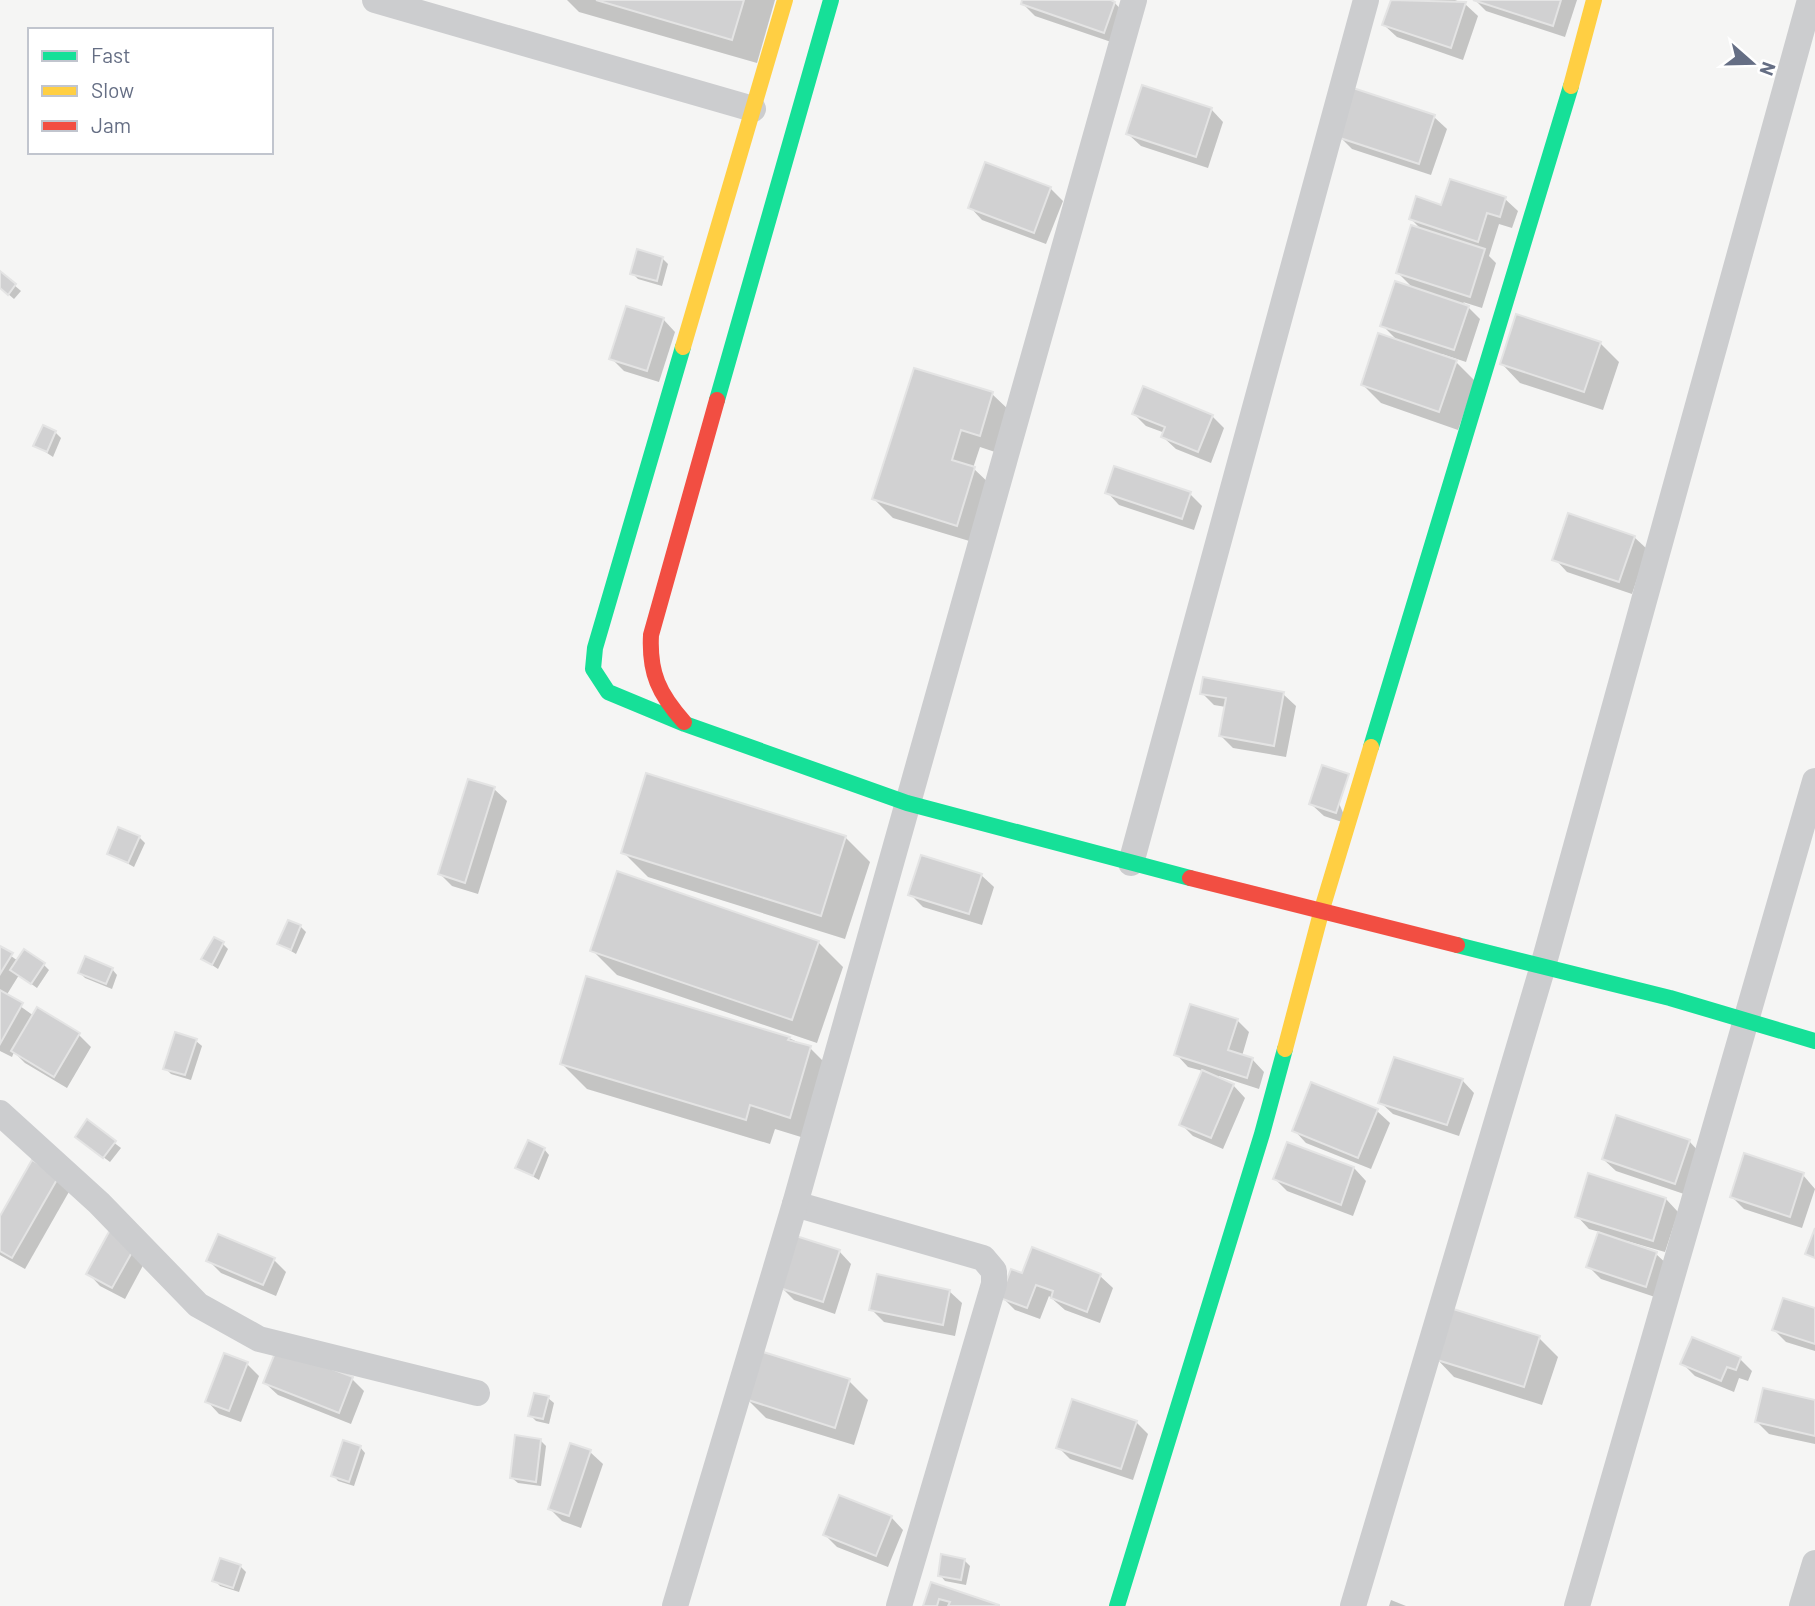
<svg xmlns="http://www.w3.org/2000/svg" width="1815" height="1606" viewBox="0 0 1815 1606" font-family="Barlow,sans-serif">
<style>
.shadow{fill:#0003}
.building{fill:#d1d1d2;stroke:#e4e4e4;stroke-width:2}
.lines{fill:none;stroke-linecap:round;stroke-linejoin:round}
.street{stroke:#cccdcf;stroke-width:26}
.fast{stroke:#16e098;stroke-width:16}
.slow{stroke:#ffcf43;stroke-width:16}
.jam{stroke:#f24e42;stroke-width:16}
</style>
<rect width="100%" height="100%" fill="#f5f5f4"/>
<!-- shadow -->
<g class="shadow">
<polygon points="567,0 775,0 757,63 579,12"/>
<polygon points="1024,0 1112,0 1127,16 1117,44 1035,16 1023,4"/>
<polygon points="1393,0 1455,0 1465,4 1478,16 1463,60 1397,37 1384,25"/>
<polygon points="1475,0 1577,0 1565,37 1486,11"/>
<polygon points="1211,109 1223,122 1208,168 1141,146 1128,134"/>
<polygon points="1434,117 1447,129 1431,175 1352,149 1339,136"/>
<polygon points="1050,188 1063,201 1046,244 982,220 970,207"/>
<polygon points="1505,199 1518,211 1512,228 1499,224 1489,256 1496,263 1482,308 1463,302 1480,319 1466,362 1442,354 1441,357 1456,362 1475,381 1458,430 1381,403 1363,385 1399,342 1382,325 1414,289 1398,273 1423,231 1411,219 1442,207"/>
<polygon points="662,258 668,264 662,286 638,279 632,273"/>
<polygon points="0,273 21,291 14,299 0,287"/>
<polygon points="663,319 675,332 659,382 624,371 611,358"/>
<polygon points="1600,343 1619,362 1603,410 1520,383 1502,364"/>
<polygon points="992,394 1011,412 998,453 980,447 973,468 993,487 976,543 893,518 874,499"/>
<polygon points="1134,414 1212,416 1224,428 1211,463 1176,449 1163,437 1165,433 1146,426"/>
<polygon points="55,432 61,438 53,457 35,445"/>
<polygon points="1107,492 1190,494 1202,506 1194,530 1119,505"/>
<polygon points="1634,537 1647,549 1632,594 1567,572 1555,559"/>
<polygon points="1202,693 1283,694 1296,706 1286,757 1233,748 1221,736 1226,707 1214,705"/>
<polygon points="1323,767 1348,824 1324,816 1311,804"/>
<polygon points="469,781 494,789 507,801 478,894 452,886 440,874"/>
<polygon points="139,837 145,843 134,867 109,853"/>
<polygon points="845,837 870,862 845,939 648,877 623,852"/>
<polygon points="981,875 994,887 982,925 923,907 910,894"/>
<polygon points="300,926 306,932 296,954 279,944"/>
<polygon points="818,942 843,967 817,1043 617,975 592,950"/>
<polygon points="223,944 228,949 218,969 203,959"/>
<polygon points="0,948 18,961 44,965 49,970 37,988 19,975 6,996 34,1016 38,1010 79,1035 91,1047 67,1088 25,1063 14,1052 12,1057 0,1051"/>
<polygon points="112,969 117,975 112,989 85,978 80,973"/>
<polygon points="1237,1020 1249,1032 1242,1056 1252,1059 1264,1072 1259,1089 1219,1076 1218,1079 1233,1085 1245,1098 1223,1149 1193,1136 1181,1124 1203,1071 1188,1067 1176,1054"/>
<polygon points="789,1038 810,1048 835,1073 814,1141 775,1129 770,1144 587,1089 562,1064"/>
<polygon points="196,1041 202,1046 191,1080 171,1074 165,1068"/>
<polygon points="1462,1080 1474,1093 1459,1136 1393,1114 1380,1102"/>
<polygon points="1377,1111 1390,1123 1371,1169 1306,1143 1294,1130"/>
<polygon points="87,1122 121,1148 110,1162 83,1142"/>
<polygon points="1689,1141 1701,1154 1687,1195 1616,1171 1603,1159"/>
<polygon points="1288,1144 1354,1168 1366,1181 1353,1216 1287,1191 1275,1179"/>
<polygon points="544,1149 549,1155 539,1180 517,1167"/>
<polygon points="32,1163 70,1190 25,1269 0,1255 0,1219"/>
<polygon points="1803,1175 1815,1189 1802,1228 1744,1209 1732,1197"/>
<polygon points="1666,1199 1678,1212 1665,1252 1627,1241 1626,1244 1656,1254 1669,1266 1658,1298 1601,1279 1588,1266 1600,1232 1589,1229 1577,1216"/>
<polygon points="135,1246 147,1258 125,1299 100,1286 88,1273"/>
<polygon points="1033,1249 1100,1276 1113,1288 1100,1323 1065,1310 1049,1296 1040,1319 1015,1310 1002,1297 1023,1275"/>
<polygon points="839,1251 851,1264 835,1314 794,1300 782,1288"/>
<polygon points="274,1260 286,1272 276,1296 221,1273 209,1261"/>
<polygon points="949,1291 962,1303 955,1336 884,1322 871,1309"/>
<polygon points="1815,1310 1815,1351 1786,1342 1774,1330"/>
<polygon points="1539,1338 1558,1357 1542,1405 1454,1377 1436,1358"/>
<polygon points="1740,1359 1752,1371 1748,1381 1739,1378 1734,1392 1695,1376 1683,1364"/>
<polygon points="247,1364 259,1376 241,1422 219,1414 207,1401"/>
<polygon points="352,1379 364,1391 351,1424 278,1395 265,1383"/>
<polygon points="849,1381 868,1400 854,1445 766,1418 747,1399"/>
<polygon points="548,1398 554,1403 549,1424 536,1421 530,1415"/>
<polygon points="1815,1402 1815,1444 1769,1434 1757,1422"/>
<polygon points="1136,1422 1148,1434 1133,1480 1070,1459 1058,1447"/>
<polygon points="540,1440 546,1446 541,1486 518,1483 512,1478"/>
<polygon points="360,1447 365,1453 354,1486 338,1481 333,1475"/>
<polygon points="590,1452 603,1464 581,1528 562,1521 550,1509"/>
<polygon points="891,1517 903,1530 888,1567 837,1547 825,1535"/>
<polygon points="964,1560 970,1566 966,1585 945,1581 940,1575"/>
<polygon points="240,1566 246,1572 239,1592 220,1586 214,1580"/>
<polygon points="932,1584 997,1606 924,1606"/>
<polygon points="1391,1600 1406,1606 1389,1606"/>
</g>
<!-- building -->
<g class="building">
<polygon points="596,0 744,0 732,40"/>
<polygon points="1022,0 1111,0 1115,2 1104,33 1021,4"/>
<polygon points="1391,0 1466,2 1451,48 1382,25"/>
<polygon points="1473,0 1561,0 1553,26"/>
<polygon points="1142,85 1212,108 1196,157 1126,134"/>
<polygon points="1353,88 1435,115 1419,164 1337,137"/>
<polygon points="985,162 1051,187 1034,233 968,208"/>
<polygon points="1450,179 1506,197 1500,217 1487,213 1478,242 1409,219 1416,196 1441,205"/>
<polygon points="1411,225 1485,249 1470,297 1396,273"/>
<polygon points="637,249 663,257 657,281 630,274"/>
<polygon points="0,271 16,284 8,295 0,288"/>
<polygon points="1395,281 1469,306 1454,350 1380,326"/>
<polygon points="626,306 664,318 647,371 609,359"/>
<polygon points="1516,314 1601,342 1584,392 1500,364"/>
<polygon points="1378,333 1457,360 1439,412 1361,385"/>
<polygon points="914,368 993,392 980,436 961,430 952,460 975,467 957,526 872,499"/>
<polygon points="1143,386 1213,415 1198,452 1161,437 1165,427 1132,414"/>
<polygon points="43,425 56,431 47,452 33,446"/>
<polygon points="1114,466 1191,492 1182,519 1105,493"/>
<polygon points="1568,513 1635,536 1619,582 1552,560"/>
<polygon points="1203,677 1284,692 1274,746 1219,736 1226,698 1200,694"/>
<polygon points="1322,765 1349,774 1336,813 1309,804"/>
<polygon points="646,773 846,836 821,916 621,853"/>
<polygon points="468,779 495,787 465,883 438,874"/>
<polygon points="118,827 140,836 128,863 107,854"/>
<polygon points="921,855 982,874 969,914 908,895"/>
<polygon points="617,871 819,941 792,1020 590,951"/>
<polygon points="288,920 301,925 291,950 277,944"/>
<polygon points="214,937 224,942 212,965 201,959"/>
<polygon points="0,946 13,953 0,974"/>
<polygon points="24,949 45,963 31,984 10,970"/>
<polygon points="85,956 113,968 106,984 78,973"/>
<polygon points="586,976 790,1037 788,1040 811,1046 790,1118 750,1105 746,1120 560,1064"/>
<polygon points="0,990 23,1003 0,1044"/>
<polygon points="1190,1004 1238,1019 1228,1050 1253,1058 1247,1078 1174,1055"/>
<polygon points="37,1007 80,1033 54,1077 11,1051"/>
<polygon points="175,1032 197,1039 185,1075 163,1069"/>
<polygon points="1394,1057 1463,1079 1447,1125 1378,1103"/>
<polygon points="1202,1070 1234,1084 1211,1138 1179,1125"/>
<polygon points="1311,1082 1378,1109 1358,1158 1292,1131"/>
<polygon points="1616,1115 1690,1140 1675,1184 1602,1159"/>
<polygon points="87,1119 116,1141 103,1158 75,1137"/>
<polygon points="528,1140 545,1148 533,1176 515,1168"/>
<polygon points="1287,1142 1354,1167 1341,1205 1273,1179"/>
<polygon points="1744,1153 1804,1173 1790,1217 1730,1197"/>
<polygon points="32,1160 59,1176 12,1258 0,1251 0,1216"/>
<polygon points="1588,1173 1666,1198 1653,1241 1575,1217"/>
<polygon points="1815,1228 1815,1258 1805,1254"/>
<polygon points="110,1230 136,1245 112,1288 86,1274"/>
<polygon points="1598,1232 1657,1252 1646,1287 1586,1267"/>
<polygon points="218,1234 275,1258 263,1285 206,1261"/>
<polygon points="796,1236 840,1250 823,1302 780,1288"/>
<polygon points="1032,1247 1101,1274 1087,1312 1051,1298 1053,1291 1036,1285 1027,1308 1000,1298 1011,1269 1022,1273"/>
<polygon points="877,1274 950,1290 943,1325 869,1310"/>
<polygon points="1783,1298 1815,1308 1815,1344 1772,1330"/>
<polygon points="1450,1308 1540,1336 1524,1387 1434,1359"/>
<polygon points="1692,1337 1741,1357 1736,1370 1727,1367 1721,1381 1680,1364"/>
<polygon points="277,1348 353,1377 339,1413 263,1383"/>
<polygon points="760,1351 850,1379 835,1428 745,1399"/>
<polygon points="224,1353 248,1362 229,1411 205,1402"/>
<polygon points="1763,1388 1815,1400 1815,1436 1755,1422"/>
<polygon points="534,1393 549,1396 543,1419 528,1416"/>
<polygon points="1072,1399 1137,1421 1121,1469 1056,1448"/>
<polygon points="515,1435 541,1439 536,1482 510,1478"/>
<polygon points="343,1440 361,1446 349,1482 331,1476"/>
<polygon points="570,1443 591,1450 569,1516 548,1509"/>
<polygon points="839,1495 892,1516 876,1556 823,1535"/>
<polygon points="941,1554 965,1559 961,1580 938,1576"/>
<polygon points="220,1558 241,1565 233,1588 212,1581"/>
<polygon points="931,1582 999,1605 999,1606 948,1606 950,1602 939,1599 937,1606 923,1606"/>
</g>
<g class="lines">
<!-- street -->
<g class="street">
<polyline points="375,0 753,109"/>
<polyline points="1131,863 1366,0"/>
<polyline points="0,1113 99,1203 198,1305 259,1339 477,1393"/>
<polyline points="795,1204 983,1258 994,1271 994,1284 899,1606"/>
<polyline points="675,1606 795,1204 1134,0"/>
<polyline points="1353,1606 1543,966 1810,0"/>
<polyline points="1577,1606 1815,781"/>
<polyline points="1802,1606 1815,1563"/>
</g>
<!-- fast -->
<g class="fast">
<polyline points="683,347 595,648 593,669 608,692 685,724 907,803 1190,878"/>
<polyline points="717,400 831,0"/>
<polyline points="1371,747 1571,86"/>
<polyline points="1457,945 1670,998 1815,1041"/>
<polyline points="1117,1606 1262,1134 1285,1049"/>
</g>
<!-- slow -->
<g class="slow">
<polyline points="1571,86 1594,0"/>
<polyline points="683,347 785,0"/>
<polyline points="1285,1049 1322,909 1371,747"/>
</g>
<!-- jam -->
<g class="jam">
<path d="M684,722C659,694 649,673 651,635L717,400"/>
<polyline points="1190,878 1457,945"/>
</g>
</g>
<!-- legend -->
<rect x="28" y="28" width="245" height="126" fill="#ffffff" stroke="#c1c5ce" stroke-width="2"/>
<rect x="42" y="51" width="35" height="10" fill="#16e098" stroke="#c1c5ce" stroke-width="2"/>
<text x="91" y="63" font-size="21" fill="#656e84">Fast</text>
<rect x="42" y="86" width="35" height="10" fill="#ffcf43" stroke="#c1c5ce" stroke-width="2"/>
<text x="91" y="98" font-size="21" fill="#656e84">Slow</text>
<rect x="42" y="121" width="35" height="10" fill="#f24e42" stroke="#c1c5ce" stroke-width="2"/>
<text x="91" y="133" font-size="21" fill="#656e84">Jam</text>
<!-- north arrow -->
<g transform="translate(1752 63) rotate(110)" stroke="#ffffff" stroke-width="5" paint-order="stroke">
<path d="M0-5L12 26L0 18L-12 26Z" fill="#656e84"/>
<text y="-10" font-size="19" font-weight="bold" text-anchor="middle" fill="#656e84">N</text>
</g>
</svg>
